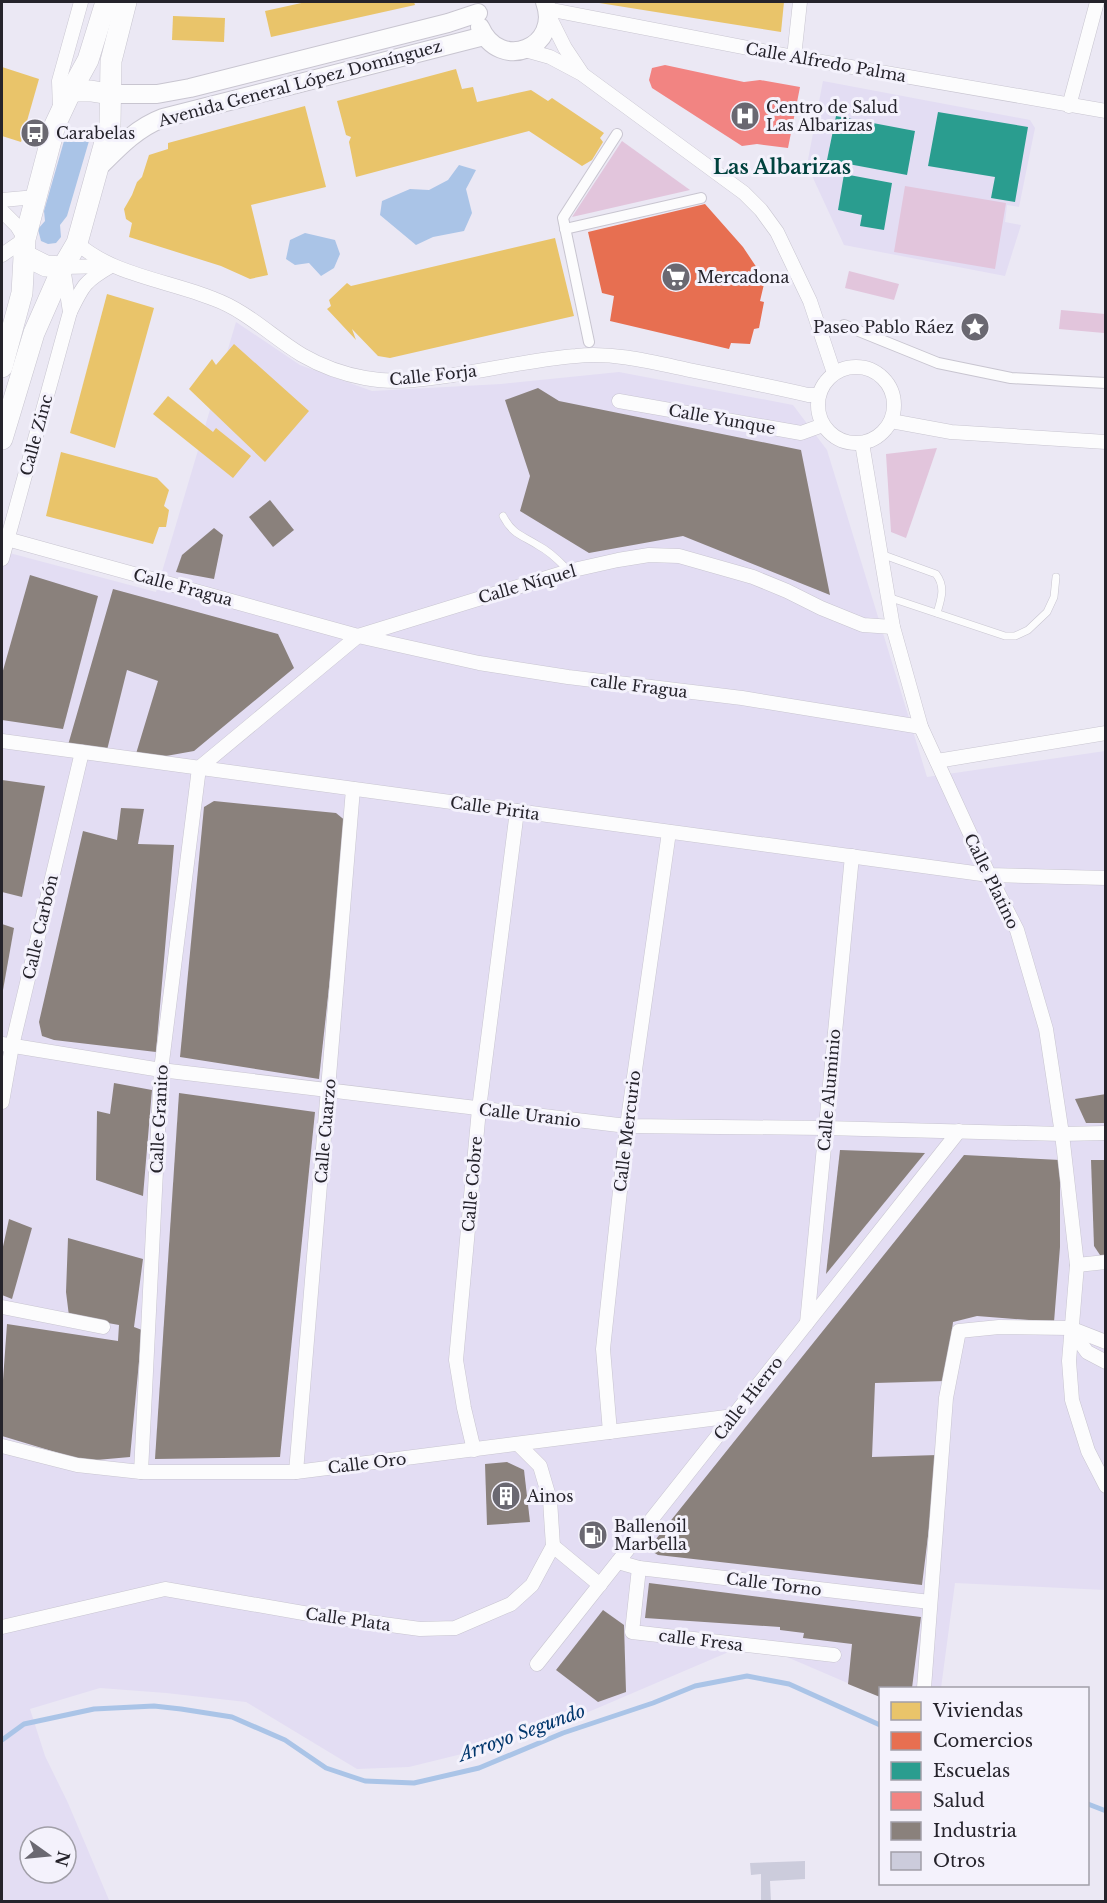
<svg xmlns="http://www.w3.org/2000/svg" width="1107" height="1903" viewBox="0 0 1107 1903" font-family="'Libre Baskerville',serif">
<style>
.built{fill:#e3ddf3;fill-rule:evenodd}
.green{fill:#e2c5dc}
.water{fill:#aac4e7}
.homes{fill:#e9c46a}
.shops{fill:#e76f51}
.schools{fill:#2a9d8f}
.health{fill:#f28482}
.industry{fill:#8a817c}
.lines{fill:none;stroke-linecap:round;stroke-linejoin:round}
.stream{stroke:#aac4e7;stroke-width:5}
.building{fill:#ccccdc}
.service-casing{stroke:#c8c5d0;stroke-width:8}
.pedestrian-casing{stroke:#c8c5d0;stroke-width:12}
.minor-casing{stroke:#c8c5d0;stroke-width:15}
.secondary-casing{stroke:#c8c5d0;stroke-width:20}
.primary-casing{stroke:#c8c5d0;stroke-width:22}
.service{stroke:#fcfcfd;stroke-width:7}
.pedestrian{stroke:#fcfcfd;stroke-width:10}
.minor{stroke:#fcfcfd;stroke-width:14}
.secondary{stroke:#fcfcfd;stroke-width:18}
.primary{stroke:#fcfcfd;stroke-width:21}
.labels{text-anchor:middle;stroke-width:6;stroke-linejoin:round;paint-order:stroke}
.street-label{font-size:16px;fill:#25232b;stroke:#f4f2fc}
.poi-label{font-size:16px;fill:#25232b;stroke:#f4f2fc;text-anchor:start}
.water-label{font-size:18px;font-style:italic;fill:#00366c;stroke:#f4f2fc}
.quarter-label{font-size:20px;font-weight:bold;fill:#00423e;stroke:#f4f2fc}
</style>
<rect width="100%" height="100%" fill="#ebe8f4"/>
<!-- built -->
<g class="built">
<polygon points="823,81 1030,120 1035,128 1019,207 1007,205 1005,222 1021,225 1005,276 844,245 807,165"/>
<path d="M236,322L300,365L372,391L501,384L619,372L793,405L827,450L927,777L1105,751V1590L955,1583L941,1688H880V1697L752,1642L586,1713L486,1748L409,1767L357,1769L246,1702L166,1693L100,1688L30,1709L45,1756L68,1803L109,1900L2,1901V551L156,592ZM30,1837H66V1873H30Z"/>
</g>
<!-- green -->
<g class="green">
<polygon points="622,141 690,190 572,217"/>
<polygon points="905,186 1006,203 995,269 894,252"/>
<polygon points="849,271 899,284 894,300 845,288"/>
<polygon points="1061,310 1105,314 1104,333 1059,329"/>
<polygon points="937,448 906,538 891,532 886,454"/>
</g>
<!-- water -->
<g class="water">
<path d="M72,129C82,127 88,132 89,141L67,216L60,225L61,237L56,243L48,244L41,241L38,229L45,221L44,211L66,134Z"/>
<polygon points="459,165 476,170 466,189 472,213 464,231 433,237 416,245 380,215 382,201 410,189 429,190 448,180"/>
<polygon points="305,233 335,240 340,254 334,268 321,276 309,263 295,265 286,259 290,240"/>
</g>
<!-- homes -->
<g class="homes">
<polygon points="306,2 414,2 415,5 271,37 265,11"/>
<polygon points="593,2 784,2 781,32"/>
<polygon points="173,16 225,18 224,42 172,40"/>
<polygon points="2,67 39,79 21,142 2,136"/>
<polygon points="456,69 462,89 473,87 477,102 531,90 548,101 552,98 604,133 600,138 603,142 592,160 582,166 529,131 356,177 349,142 351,137 346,135 337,101"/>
<polygon points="305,106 326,187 251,205 268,275 250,279 221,266 129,237 132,223 126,219 124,209 132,195 137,182 142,177 149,155 168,149 168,143"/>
<polygon points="555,238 574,316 390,358 378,356 352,329 356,340 327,309 331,306 329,300 347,283 351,286"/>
<polygon points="631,256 760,286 750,318 747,340 618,311"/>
<polygon points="107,294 154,308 115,448 70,433"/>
<polygon points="234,344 309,411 265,462 189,389 212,359 216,365"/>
<polygon points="168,396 213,432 216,428 251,456 233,478 153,414"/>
<polygon points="61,452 157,478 169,490 164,506 169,510 166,527 159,527 153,544 46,516"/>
</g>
<!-- shops -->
<polygon class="shops" points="705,204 743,247 761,274 748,271 746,275 760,279 764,284 760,301 764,302 759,328 754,329 750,344 731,343 729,349 610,321 614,296 602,293 588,232"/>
<!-- schools -->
<g class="schools">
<polygon points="938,112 1028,127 1015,202 991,198 995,177 928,166"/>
<polygon points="836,116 915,131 907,175 827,160"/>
<polygon points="844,174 892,183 884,230 860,226 862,215 838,210"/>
</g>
<!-- health -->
<polygon class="health" points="665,65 744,82 760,80 800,87 788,148 757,144 742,146 652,88 649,80 652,68"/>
<!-- industry -->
<g class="industry">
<polygon points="538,388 559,401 801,450 830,595 683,536 589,553 520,511 530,476 505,400"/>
<polygon points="270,500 294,530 273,547 249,517"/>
<polygon points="214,528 223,535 214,579 176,572 182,555"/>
<polygon points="30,575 98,596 63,729 2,720 2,674"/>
<polygon points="113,589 278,634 294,668 194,751 166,756 135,757 158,681 127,670 107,750 68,745"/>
<polygon points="2,780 45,786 22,897 2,892"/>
<polygon points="214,801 336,813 347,822 319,1079 180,1057 204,807"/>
<polygon points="121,808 144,809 138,844 174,845 156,1052 54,1040 42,1036 39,1022 83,831 117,840"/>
<polygon points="2,924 14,928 3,990 2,990"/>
<polygon points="114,1083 152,1090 143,1196 96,1180 97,1111 110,1114"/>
<polygon points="179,1093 315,1112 280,1457 155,1459"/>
<polygon points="1106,1094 1106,1123 1086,1123 1075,1099"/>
<polygon points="840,1150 925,1153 826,1274"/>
<polygon points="964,1155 1060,1160 1060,1247 1054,1322 977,1316 953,1322 946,1381 875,1383 872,1457 938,1455 922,1585 658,1555 648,1549"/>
<polygon points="1091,1160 1106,1160 1106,1257 1102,1258 1094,1246"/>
<polygon points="9,1219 32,1228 12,1299 2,1295 2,1251"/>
<polygon points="68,1238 143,1259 134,1327 142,1330 130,1457 85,1461 2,1436 2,1380 3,1380 7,1324 118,1341 119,1325 69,1316 66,1292"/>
<polygon points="507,1462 524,1470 530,1522 487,1525 485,1464"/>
<polygon points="649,1583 921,1617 912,1688 880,1688 880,1697 848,1684 852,1644 803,1638 804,1633 780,1630 780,1627 645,1618"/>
<polygon points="603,1610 624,1625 626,1692 598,1702 556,1670"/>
</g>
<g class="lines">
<!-- stream -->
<g class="stream">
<polyline points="2,1740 24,1724 94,1709 154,1706 181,1709 232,1717 285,1740 326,1768 365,1781 414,1783 479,1768 563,1733 653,1703 695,1686 747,1676 789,1684 880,1725"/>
<polyline points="1088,1804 1106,1811"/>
</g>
</g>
<!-- building -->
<polygon class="building" points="805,1861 805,1879 770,1881 771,1902 761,1902 761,1874 751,1875 750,1863"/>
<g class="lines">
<!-- service casing -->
<g class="service-casing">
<g id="service">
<path d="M503,516C513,535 522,535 539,546C551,552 560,562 569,571"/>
<path d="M881,554L936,574C946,587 941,599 937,613"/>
<polyline points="888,597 1005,636 1015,636 1028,630 1047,612 1054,597 1056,577"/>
</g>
</g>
<!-- pedestrian casing -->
<g class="pedestrian-casing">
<g id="pedestrian">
<polyline points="565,229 701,198"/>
<polyline points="844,325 938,363 1011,378 1106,383"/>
<polyline points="589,342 563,218 617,134"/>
</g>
</g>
<!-- minor casing -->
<g class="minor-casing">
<g id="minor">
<polyline points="547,9 794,57 1106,111"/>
<polyline points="548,14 565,48 581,72"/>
<polyline points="525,50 550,57 582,74 744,193 761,210 777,232 810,301 834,373"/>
<polyline points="794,57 800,2"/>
<polyline points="1069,106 1097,2"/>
<polyline points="60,110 59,81 81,2"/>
<polyline points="2,200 36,197"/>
<polyline points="2,211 17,226 25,239 2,255"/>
<path d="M77,243C112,275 170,281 214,299C247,311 272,337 302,355C321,366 343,374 365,378C397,384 428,379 460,374C498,368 537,359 576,356C614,352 652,362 689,370C729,378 769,386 808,395H819"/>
<polyline points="70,312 63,267 109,266"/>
<circle cx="856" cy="405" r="38"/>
<polyline points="619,401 801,433 823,425"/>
<polyline points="891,421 951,432 1106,442"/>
<polyline points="862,443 893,627 921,727 989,875 1017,930 1046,1029 1062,1134 1077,1265 1069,1361 1072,1400 1088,1451 1106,1486"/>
<polyline points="7,539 358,636 479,663 568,677 742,698 921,727"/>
<path d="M2,559L70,312C83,285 85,281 111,266"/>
<polyline points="2,741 989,875 1106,878"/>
<polyline points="937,761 1106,733"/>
<polyline points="2,1044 161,1070 627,1126 825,1128 1062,1134 1106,1133"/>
<polyline points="2,1102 12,1046 82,752"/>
<polyline points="1077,1265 1106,1262"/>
<polyline points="2,1307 103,1327"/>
<polyline points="807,1323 852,856"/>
<polyline points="1070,1328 1087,1352 1106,1362"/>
<polyline points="610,1432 603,1349 627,1126 669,832"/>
<polyline points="2,1446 77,1465 141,1472 296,1472 734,1416"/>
<polyline points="474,1450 464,1408 456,1360 479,1109 517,811"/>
<polyline points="141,1472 161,1070 199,768 358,636 569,571 618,560 649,555 679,556 753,577 787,591 821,608 863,625 893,627"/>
<polyline points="296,1472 353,789"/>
<polyline points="553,1546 600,1585"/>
<polyline points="618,1562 639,1568 930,1602"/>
<polyline points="639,1568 632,1632 834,1655"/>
<polyline points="2,1627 165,1589 309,1614 420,1629 455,1628 511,1604 532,1585 553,1546 550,1500 540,1466 518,1444"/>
<polyline points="537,1664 959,1131"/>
<polyline points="924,1688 946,1398 959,1331 999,1327 1070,1328 1106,1342"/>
</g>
</g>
<!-- secondary casing -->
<g class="secondary-casing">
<g id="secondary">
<path d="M480,27C500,73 562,47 545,2"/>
<polyline points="110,94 157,94 190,88 448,23 478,13"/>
<path d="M97,169C117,149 136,128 163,118L484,36"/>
</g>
</g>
<!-- primary casing -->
<g class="primary-casing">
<g id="primary">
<polyline points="71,91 91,91 110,94"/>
<polyline points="24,255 46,266 63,267"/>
<polyline points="2,367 22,293 25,239 55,125 71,91 88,60 106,2"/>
<polyline points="2,439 34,333 63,267 77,243 110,124 111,61 126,2"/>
</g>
</g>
<!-- service -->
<use href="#service" class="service"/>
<!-- pedestrian -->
<use href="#pedestrian" class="pedestrian"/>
<!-- minor -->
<use href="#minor" class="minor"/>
<!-- secondary -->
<use href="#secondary" class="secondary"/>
<!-- primary -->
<use href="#primary" class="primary"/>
</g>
<!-- icons -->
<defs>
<g id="hospital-disc" transform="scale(1.5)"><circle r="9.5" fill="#6a6871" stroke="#f4f2fc"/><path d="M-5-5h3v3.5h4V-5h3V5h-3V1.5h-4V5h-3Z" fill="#fff"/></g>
<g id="bus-disc" transform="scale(1.5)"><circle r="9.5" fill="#6a6871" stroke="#f4f2fc"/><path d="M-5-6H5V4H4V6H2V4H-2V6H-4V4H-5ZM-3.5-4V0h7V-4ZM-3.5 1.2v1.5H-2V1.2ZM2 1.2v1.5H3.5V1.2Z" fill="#fff"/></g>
<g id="supermarket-disc" transform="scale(1.5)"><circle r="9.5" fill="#6a6871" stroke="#f4f2fc"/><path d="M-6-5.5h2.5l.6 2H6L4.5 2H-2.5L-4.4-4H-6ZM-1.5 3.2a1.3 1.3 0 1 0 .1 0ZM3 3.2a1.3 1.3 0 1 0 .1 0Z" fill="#fff"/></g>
<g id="sight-disc" transform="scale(1.5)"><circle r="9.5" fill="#6a6871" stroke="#f4f2fc"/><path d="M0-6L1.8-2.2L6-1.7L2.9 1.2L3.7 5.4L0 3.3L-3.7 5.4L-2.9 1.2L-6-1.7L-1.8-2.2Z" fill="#fff"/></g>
<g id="building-disc" transform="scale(1.5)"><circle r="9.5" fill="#6a6871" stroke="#f4f2fc"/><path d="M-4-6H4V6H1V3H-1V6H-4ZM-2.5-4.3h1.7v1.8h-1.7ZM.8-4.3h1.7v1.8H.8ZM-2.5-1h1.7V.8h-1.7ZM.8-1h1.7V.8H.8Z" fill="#fff"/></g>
<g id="fuel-disc" transform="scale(1.5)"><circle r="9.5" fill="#6a6871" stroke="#f4f2fc"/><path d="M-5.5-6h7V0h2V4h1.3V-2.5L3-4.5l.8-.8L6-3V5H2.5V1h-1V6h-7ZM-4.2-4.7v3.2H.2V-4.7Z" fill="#fff"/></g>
</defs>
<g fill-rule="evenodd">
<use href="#hospital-disc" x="745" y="116"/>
<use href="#bus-disc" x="35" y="133"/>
<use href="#supermarket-disc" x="676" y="277"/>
<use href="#sight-disc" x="975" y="327"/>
<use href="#building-disc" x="506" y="1496"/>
<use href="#fuel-disc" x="593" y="1535"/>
</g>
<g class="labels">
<!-- street labels -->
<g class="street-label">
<text transform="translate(826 62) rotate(10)" y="6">Calle Alfredo Palma</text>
<text transform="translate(300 83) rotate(-15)" y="6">Avenida General López Domínguez</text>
<text transform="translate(433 375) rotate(-6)" y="6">Calle Forja</text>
<text transform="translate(722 419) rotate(10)" y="6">Calle Yunque</text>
<text transform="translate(36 435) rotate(-75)" y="6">Calle Zinc</text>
<text transform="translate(527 584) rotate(-16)" y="6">Calle Níquel</text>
<text transform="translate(183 587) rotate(15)" y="6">Calle Fragua</text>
<text transform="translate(639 686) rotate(7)" y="6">calle Fragua</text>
<text transform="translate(495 808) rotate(8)" y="6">Calle Pirita</text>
<text transform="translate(992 881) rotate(64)" y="6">Calle Platino</text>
<text transform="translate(40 927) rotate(-77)" y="6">Calle Carbón</text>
<text transform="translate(829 1090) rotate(-85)" y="6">Calle Aluminio</text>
<text transform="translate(530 1115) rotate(7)" y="6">Calle Uranio</text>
<text transform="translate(159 1119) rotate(-87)" y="6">Calle Granito</text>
<text transform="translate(325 1131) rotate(-85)" y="6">Calle Cuarzo</text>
<text transform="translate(627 1131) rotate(-83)" y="6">Calle Mercurio</text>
<text transform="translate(472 1184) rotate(-85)" y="6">Calle Cobre</text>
<text transform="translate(748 1398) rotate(-52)" y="6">Calle Hierro</text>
<text transform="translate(367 1463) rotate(-7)" y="6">Calle Oro</text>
<text transform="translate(774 1584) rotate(7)" y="6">Calle Torno</text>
<text transform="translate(348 1619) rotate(8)" y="6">Calle Plata</text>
<text transform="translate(701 1640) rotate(7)" y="6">calle Fresa</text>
</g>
<!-- poi labels -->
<g class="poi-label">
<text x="766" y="113">Centro de Salud<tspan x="766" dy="18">Las Albarizas</tspan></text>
<text x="56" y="139">Carabelas</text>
<text x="697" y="283">Mercadona</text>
<text x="954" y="333" text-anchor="end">Paseo Pablo Ráez</text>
<text x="527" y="1502">Ainos</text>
<text x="614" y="1532">Ballenoil<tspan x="614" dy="18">Marbella</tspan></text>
</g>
<!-- water labels -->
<g class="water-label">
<text transform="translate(522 1733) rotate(-20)" y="6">Arroyo Segundo</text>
</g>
<!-- quarter labels -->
<g class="quarter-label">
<text x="782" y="174">Las Albarizas</text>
</g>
</g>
<!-- border -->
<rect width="1107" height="1903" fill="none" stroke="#25232b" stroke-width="6"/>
<!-- legend -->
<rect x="879" y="1687" width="210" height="198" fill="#f4f2fc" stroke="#a19fa8" stroke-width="1.5"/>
<rect x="891" y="1702" width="30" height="18" fill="#e9c46a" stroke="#a19fa8" stroke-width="1.5"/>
<text x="933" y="1717" font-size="18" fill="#25232b">Viviendas</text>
<rect x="891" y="1732" width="30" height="18" fill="#e76f51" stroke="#a19fa8" stroke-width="1.5"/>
<text x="933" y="1747" font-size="18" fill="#25232b">Comercios</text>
<rect x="891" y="1762" width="30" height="18" fill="#2a9d8f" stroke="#a19fa8" stroke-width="1.5"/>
<text x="933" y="1777" font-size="18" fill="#25232b">Escuelas</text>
<rect x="891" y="1792" width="30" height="18" fill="#f28482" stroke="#a19fa8" stroke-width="1.5"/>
<text x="933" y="1807" font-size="18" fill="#25232b">Salud</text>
<rect x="891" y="1822" width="30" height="18" fill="#8a817c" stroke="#a19fa8" stroke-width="1.5"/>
<text x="933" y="1837" font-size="18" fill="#25232b">Industria</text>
<rect x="891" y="1852" width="30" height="18" fill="#ccccdc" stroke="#a19fa8" stroke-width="1.5"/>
<text x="933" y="1867" font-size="18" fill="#25232b">Otros</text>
<!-- north arrow -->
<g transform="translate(48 1855) rotate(105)"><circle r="28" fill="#f4f2fc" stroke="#a19fa8" stroke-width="1.5"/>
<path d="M0-4.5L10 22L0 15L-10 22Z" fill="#6a6871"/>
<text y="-9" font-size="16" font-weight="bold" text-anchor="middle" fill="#25232b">N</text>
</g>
</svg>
